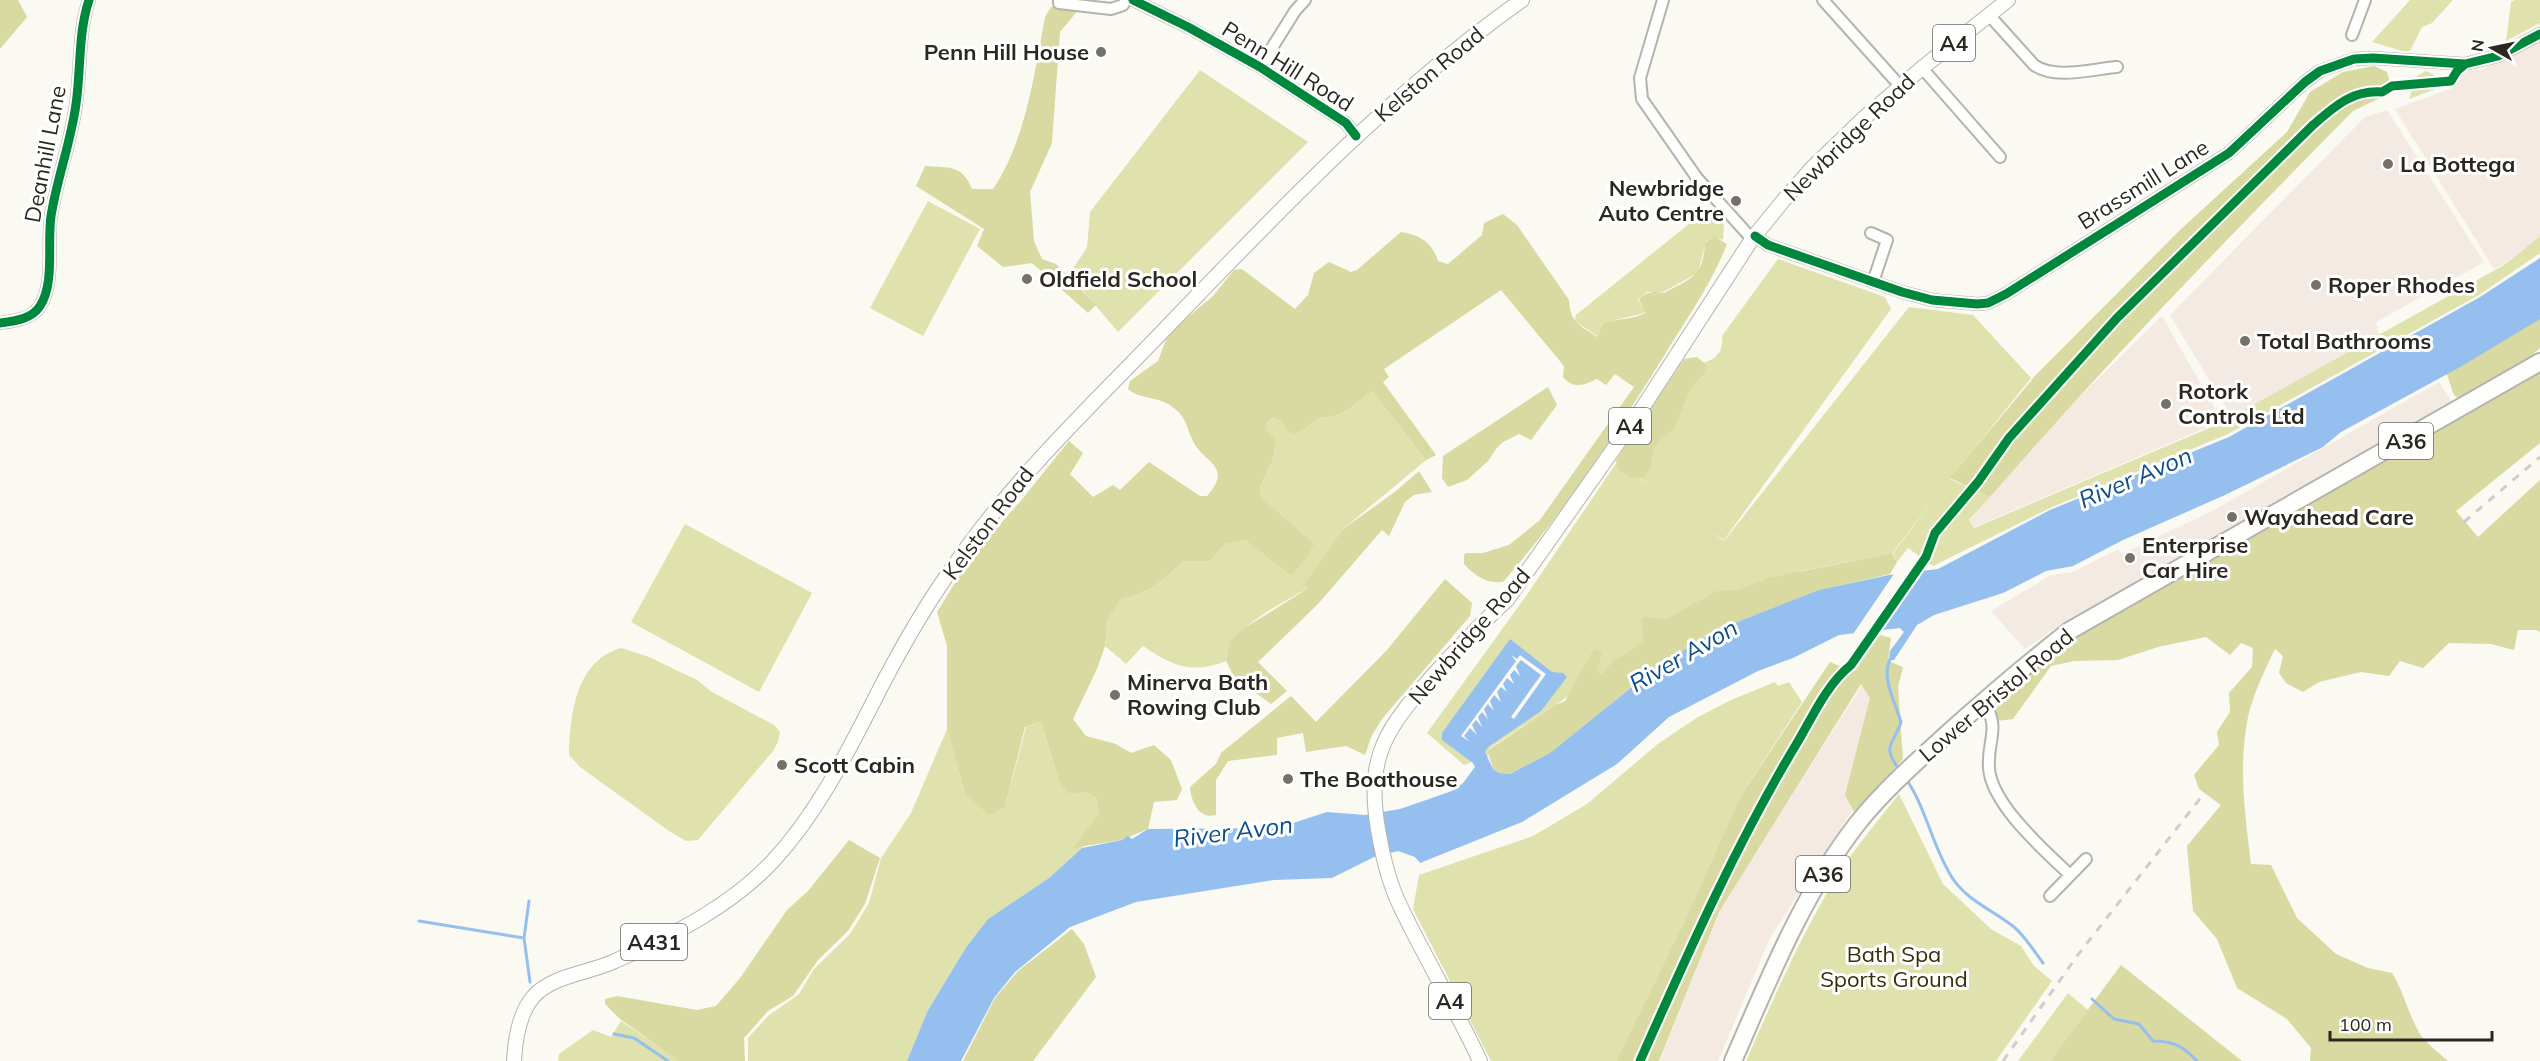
<svg xmlns="http://www.w3.org/2000/svg" width="2540" height="1061" viewBox="0 0 2540 1061" font-family="Mulish,sans-serif">
<style>
.commercial{fill:#f3eae4}
.industrial{fill:#f4eae1}
.green{fill:#e0e2ae}
.forest{fill:#d8daa1}
.water{fill:#95bfee}
.pier{fill:#faf9f2}
.lines{fill:none;stroke-linecap:round;stroke-linejoin:round}
.stream{stroke:#95bfee;stroke-width:3}
.minor-casing{stroke:#b5b3ad;stroke-width:14}
.major-casing{stroke:#b5b3ad;stroke-width:16}
.highway-casing{stroke:#b5b3ad;stroke-width:20}
.minor{stroke:#fefefd;stroke-width:10}
.major{stroke:#fefefd;stroke-width:14}
.highway{stroke:#fefefd;stroke-width:16}
.rail{stroke:#cecdcb;stroke-width:3;stroke-dasharray:8 8;stroke-linecap:butt}
.cycleway-casing{stroke:#fff;stroke-width:13}
.cycleway{stroke:#00873e;stroke-width:9}
.poi-dot{fill:#73716a;stroke:#fff;stroke-width:2}
.labels{text-anchor:middle;dominant-baseline:central;stroke-width:6;stroke-linejoin:round;paint-order:stroke}
.shield{fill:#fff;stroke:#6b6864;stroke-width:1.5}
.shield-label{font-size:21px;font-weight:bold;fill:#2b2821}
.poi-label{font-size:22px;font-weight:bold;fill:#2b2821;stroke:#fff;text-anchor:start}
.street-label{font-size:22px;fill:#2b2821;stroke:#fff}
.park-label{font-size:22px;fill:#313207;stroke:#fff}
.water-label{font-size:24px;font-style:italic;fill:#0d4e8d;stroke:#fff}
</style>
<rect width="100%" height="100%" fill="#faf9f2"/>
<path class="commercial" d="M2387 110 2484 262 2376 322 2379 335 2232 418 2170 315 2365 117Z
M2439 382 2454 405 2071 618 2025 649 1991 611 2051 575 2073 572 2118 549 2122 554 2214 510Z"/>
<path class="industrial" d="M2540 40V236L2504 264 2494 269 2395 109 2453 88 2455 75 2464 70H2481Z
M2162 316 2222 421 1974 527 1970 520 2059 417Z
M1867 677 1875 683 1862 795 1770 938 1718 1061H1660L1719 911Z"/>
<path class="green" d="M2410 0H2453L2432 23 2422 27 2410 51H2402L2372 42Z
M2515 0H2540V23L2506 41 2511 2Z
M1200 70 1308 142 1118 332 1069 274 1087 248 1090 212Z
M2426 71 2433 74 2435 89 2409 99 2417 76Z
M928 201 980 229 923 336 870 308Z
M1710 207 1724 225 1723 240 1715 237 1706 241 1698 273 1663 292H1647L1638 299 1645 312C1631 318 1616 318 1602 324L1597 336 1575 321 1576 315Z
M2540 236V253L2479 295 2228 434 2050 508 1933 566 1908 548 1897 562 1893 553 1941 490 1892 553 1801 571 1709 611 1645 645 1490 748 1488 756 1464 765 1427 733 1524 599 1617 462 1650 486 1618 461 1700 363C1716 361 1724 351 1722 336L1778 259 1885 297 1891 309 1724 540 1712 532 1724 541 1909 307 1973 315 2031 378 1950 479 1990 497 1969 520 1974 528 2221 423 2504 265Z
M1372 391 1426 460 1342 530 1304 586 1308 588C1280 605 1229 627 1226 661 1190 675 1171 665 1143 646L1126 664 1105 646 1108 619 1121 599C1149 593 1163 582 1183 561H1210L1225 544 1245 540 1291 576 1313 544 1262 498 1260 487 1273 460 1276 442 1267 430 1266 424 1272 418 1281 421 1286 430 1305 429 1318 418 1333 417 1349 409Z
M685 524 812 593 759 692 631 622Z
M621 648 649 657 697 680 712 692 774 725 780 732 778 742 773 751 698 840 686 841 669 831 580 767 569 755C570 716 575 661 621 648Z
M1775 682 1778 686 1789 682 1802 702 1740 797 1678 936 1616 1061H1491L1413 909 1419 875 1533 836 1587 804 1659 743 1698 717 1731 700Z
M1041 722 1060 784 1068 794 1086 792 1096 798 1099 812 1082 848 1049 878 988 919 967 946 928 1010 907 1061H748V1038L768 1016 799 994 814 969 850 934 869 903 881 858 911 813 947 729 965 794 1005 807 1026 727Z
M1899 794 1943 884 1991 929 2021 946 2034 966 2052 981 1996 1061H1746C1774 998 1801 934 1838 875 1855 847 1878 821 1899 794Z
M2068 993 2088 1010 2050 1061H2018Z
M621 1021 680 1061H558L559 1054 593 1030 611 1037Z"/>
<path class="forest" d="M0 0H18L27 17 0 49Z
M1059 3 1079 9 1060 32 1052 143 1030 192 1034 241 1042 259 1056 264 1096 305 1088 313 1032 263 1003 267 977 246 984 229 916 186 925 166C949 168 962 164 972 189H993C1025 143 1035 72 1045 17L1051 7Z
M2374 66 2387 72 2390 82 2378 86 2380 98 2353 111C2229 237 2106 363 1990 497L1950 478 2035 376 2180 230 2287 132 2310 92 2343 72Z
M1503 214 1517 225 1569 300C1570 322 1579 325 1597 337L1602 324C1619 317 1629 321 1645 313L1639 299C1646 292 1654 291 1664 293 1691 278 1703 278 1705 243L1714 236 1727 244C1711 285 1685 321 1662 359 1614 436 1563 513 1503 582 1487 584 1475 576 1464 564V555L1466 553H1483L1509 545 1540 520 1634 387 1615 374 1606 385 1597 379C1584 385 1574 390 1563 377L1564 366 1501 290 1384 369 1389 377 1383 382 1436 455 1426 460 1372 391 1349 409 1333 417 1318 418 1305 429 1293 434 1286 430 1281 421 1272 418 1266 424 1267 430 1276 441 1273 460 1260 487 1262 498 1314 544 1308 556 1291 576 1245 540 1225 544 1210 561H1183C1163 582 1149 593 1121 599L1108 619 1105 646 1097 669 1073 719 1086 736 1116 744 1131 753 1154 745 1171 760 1182 789 1177 800 1154 802 1148 829 1121 840 1073 848 1099 813 1096 798 1086 792 1068 794 1060 784 1041 722 1025 727 1005 807 989 815 965 794 947 729V646L937 612 972 555 1019 503 1069 441 1083 453 1070 474 1093 497 1113 485 1120 490 1149 462 1200 496H1207C1234 465 1203 463 1193 441 1185 425 1188 418 1171 406 1158 396 1141 400 1128 389L1130 381 1158 361 1166 340 1176 327 1213 296 1234 270 1242 269 1295 309 1308 295 1314 273 1329 262 1351 272 1357 270 1401 232C1420 235 1432 242 1438 261L1448 264 1482 235 1484 223Z
M2540 311V348L2510 375 2458 399 2453 393 2445 368Z
M1697 357 1706 365 1705 373 1691 388 1674 429 1659 440 1653 451 1650 469 1644 477C1631 480 1617 474 1616 460L1684 359Z
M2540 368V443L2456 511 2478 537 2540 480V632L2536 630H2518L2514 650 2491 644 2449 643 2423 668 2400 661 2389 676 2361 672 2319 682 2303 692 2286 683 2279 673 2283 656 2275 649C2265 670 2253 694 2248 717 2238 766 2245 815 2251 864L2271 865 2297 918 2336 954 2368 968 2392 973C2404 992 2408 1014 2420 1034 2427 1044 2439 1053 2448 1061H2310L2311 1048 2287 1019 2237 988 2217 939 2193 911 2187 846 2221 805 2199 789 2194 775 2219 745 2217 732 2230 712 2229 693 2252 667 2253 648 2241 643 2230 655 2206 637 2158 647 2118 660 2074 661 2051 666 2013 719 1997 721 1993 708 2016 684V679L2076 637Z
M1548 387 1557 405 1531 440 1519 434 1503 442 1496 449 1488 461 1467 480 1448 487 1442 478 1443 456Z
M1419 471 1432 492 1414 495 1405 502 1389 536 1382 530 1318 604 1258 662 1287 691 1271 704 1235 678 1226 661 1230 641 1243 629 1307 589 1304 585 1342 530 1396 491Z
M1892 553 1897 562 1890 574 1820 590 1717 630 1658 666 1550 753 1510 774 1499 773 1493 769 1488 753 1490 749 1555 705 1565 701 1591 654 1597 649 1602 654 1596 671 1602 674 1615 659 1628 653 1644 641 1641 621 1645 617 1667 619 1717 591 1738 590 1768 578Z
M1445 579 1472 603 1470 616 1382 719 1372 735 1365 755 1346 746 1306 752 1303 733 1277 738V755L1228 761 1216 780V815C1199 820 1191 801 1190 787L1216 764 1221 753 1291 696 1316 722 1387 650Z
M1876 634 1891 638 1888 661 1903 667 1898 687 1903 759 1854 812 1845 795 1870 698 1861 684 1719 912 1659 1061H1616L1681 929 1740 797 1830 662 1847 669C1859 659 1866 646 1876 634Z
M849 840 880 858 865 904 848 931 818 960 793 996 768 1011 744 1038 745 1061H679L620 1019 605 1004V999L617 996 697 1010 716 1006 740 978 787 910 808 891Z
M1072 929 1084 944 1096 977 1033 1061H963L995 998 1018 971Z
M2121 965 2242 1061H2050Z"/>
<path class="water" d="M2540 258V319L2462 366 2341 432 2323 447 2225 495 2123 540 2073 566 2046 571 2003 593 1934 615 1917 625 1894 660H1889L1890 651 1904 632 1900 628 1839 635 1793 658 1758 671 1669 717 1617 764 1522 822 1420 863 1415 857 1398 851 1374 857 1332 878 1274 880 1136 902 1070 927 1015 972 994 998 961 1061H907L928 1010 967 946 988 919 1049 878 1082 848 1122 840 1128 836 1132 839 1148 829 1278 828 1327 812 1365 815 1400 809 1452 791 1463 783 1475 767 1473 763 1442 740V733L1510 639 1552 672 1563 673 1567 677 1541 711 1488 747 1485 752 1493 769 1499 773 1510 774 1550 753 1658 666 1717 630 1819 590 1889 575 1938 569 2050 510 2229 437 2480 297Z"/>
<path class="pier" d="M1926 567 1881 633 1851 637 1896 571Z
M1511 655 1517 659 1520 655 1546 674 1514 719 1511 717 1541 675 1521 660 1516 666 1520 676 1514 670 1510 675 1514 684 1507 678 1503 684 1507 692 1501 687 1497 692 1501 702 1494 695 1490 701 1494 711 1488 704 1484 709 1488 719 1482 712 1478 717 1482 727 1476 720 1472 725 1477 735 1470 728 1464 736 1470 742 1461 736 1516 661Z"/>
<g class="lines">
<path class="stream" d="M1890 659C1881 678 1895 702 1901 722 1894 746 1880 743 1900 771
M1906 779C1927 809 1932 847 1953 879 1968 901 1994 911 2014 927 2025 936 2034 951 2043 963
M419 921 524 938 530 982
M524 938 529 901
M2092 999 2114 1019 2139 1024 2153 1041C2173 1041 2183 1046 2197 1061
M614 1034 634 1038 668 1061"/>
<defs>
<path id="minor" d="M1059 0V3L1111 9 1123 5 1126 0
M1133 0 1188 27 1260 67 1346 123 1356 136
M1663 0 1640 78 1642 99 1697 178 1752 239
M1823 0 1901 87
M1989 15 2034 65C2055 80 2092 69 2117 67
M2352 35 2365 0
M1260 67 1295 11 1305 0
M1922 68 2000 157
M1871 233 1887 240 1873 282
M1755 236 1768 245 1902 292 1932 300 1977 304 1988 303 2006 294 2229 153 2305 82 2320 71 2354 59 2373 58 2465 64 2498 56 2540 34
M0 323C15 321 32 319 40 306 55 284 47 242 51 216 57 178 71 142 76 104 81 70 78 33 89 0
M1984 701C2001 732 1987 738 1989 768 1991 804 2045 851 2070 875
M2050 896 2086 859"/>
<path id="major" d="M514 1061C515 1040 519 1014 533 997 552 975 590 973 615 961 671 936 730 907 773 861 821 809 851 745 883 683 904 643 927 603 953 567 1015 477 1088 409 1163 331 1276 214 1388 95 1522 0
M1480 1061C1455 1006 1422 954 1397 899 1387 876 1382 853 1378 829 1365 752 1389 726 1437 671 1460 646 1482 622 1507 600L1639 413 1752 239 1783 201 1812 168 1865 117 1922 68 2008 0"/>
<path id="highway" d="M1733 1061C1769 979 1802 895 1857 824 1883 791 1916 762 1947 734 1987 698 2027 664 2069 631L2540 362"/>
</defs>
<use href="#minor" class="minor-casing"/>
<use href="#major" class="major-casing"/>
<use href="#highway" class="highway-casing"/>
<use href="#minor" class="minor"/>
<use href="#major" class="major"/>
<use href="#highway" class="highway"/>
<path class="rail" d="M2464 522 2540 457
M2003 1061 2077 956 2206 791"/>
<defs>
<path id="cycleway" d="M1133 0 1188 27 1260 67 1346 123 1356 136
M1755 236 1768 245 1902 292 1932 300 1977 304 1988 303 2006 294 2229 153 2305 82 2320 71 2354 59 2373 58 2465 64 2498 56 2540 34
M0 323C15 321 32 319 40 306 55 284 47 242 51 216 57 178 71 142 76 104 81 70 78 33 89 0
M1640 1061C1688 953 1736 844 1797 743 1813 716 1827 684 1851 665L1926 557 1935 533 1978 482 2009 438 2117 318 2313 125C2335 106 2352 90 2382 92L2392 86 2451 81 2457 71 2465 64"/>
</defs>
<use href="#cycleway" class="cycleway-casing"/>
<use href="#cycleway" class="cycleway"/>
</g>
<g class="poi-dot">
<circle cx="1101" cy="52" r="6"/>
<circle cx="2388" cy="164" r="6"/>
<circle cx="1736" cy="201" r="6"/>
<circle cx="1027" cy="279" r="6"/>
<circle cx="2316" cy="285" r="6"/>
<circle cx="2245" cy="341" r="6"/>
<circle cx="2166" cy="404" r="6"/>
<circle cx="2232" cy="517" r="6"/>
<circle cx="2130" cy="558" r="6"/>
<circle cx="1115" cy="695" r="6"/>
<circle cx="782" cy="765" r="6"/>
<circle cx="1288" cy="779" r="6"/>
</g>
<g class="labels">
<g class="shield">
<rect x="1933" y="25" width="42" height="36" rx="4.5"/>
<rect x="1609" y="408" width="42" height="36" rx="4.5"/>
<rect x="2379" y="423" width="54" height="36" rx="4.5"/>
<rect x="1796" y="856" width="54" height="36" rx="4.5"/>
<rect x="621" y="924" width="66" height="36" rx="4.5"/>
<rect x="1429" y="983" width="42" height="36" rx="4.5"/>
</g>
<g class="shield-label">
<text x="1954" y="43">A4</text>
<text x="1630" y="426">A4</text>
<text x="2406" y="441">A36</text>
<text x="1823" y="874">A36</text>
<text x="654" y="942">A431</text>
<text x="1450" y="1001">A4</text>
</g>
<g class="poi-label">
<text x="1089" y="52" text-anchor="end">Penn Hill House</text>
<text x="2400" y="164">La Bottega</text>
<text x="1724" y="188" text-anchor="end">Newbridge<tspan x="1724" dy="25">Auto Centre</tspan></text>
<text x="1039" y="279">Oldfield School</text>
<text x="2328" y="285">Roper Rhodes</text>
<text x="2257" y="341">Total Bathrooms</text>
<text x="2178" y="391">Rotork<tspan x="2178" dy="25">Controls Ltd</tspan></text>
<text x="2244" y="517">Wayahead Care</text>
<text x="2142" y="545">Enterprise<tspan x="2142" dy="25">Car Hire</tspan></text>
<text x="1127" y="682">Minerva Bath<tspan x="1127" dy="25">Rowing Club</tspan></text>
<text x="794" y="765">Scott Cabin</text>
<text x="1300" y="779">The Boathouse</text>
</g>
<g class="street-label">
<text transform="translate(1288 66) rotate(32)">Penn Hill Road</text>
<text transform="translate(1429 74) rotate(-40)">Kelston Road</text>
<text transform="translate(1849 137) rotate(-44)">Newbridge Road</text>
<text transform="translate(45 154) rotate(-79)">Deanhill Lane</text>
<text transform="translate(2143 184) rotate(-32)">Brassmill Lane</text>
<text transform="translate(988 523) rotate(-53)">Kelston Road</text>
<text transform="translate(1469 636) rotate(-49)">Newbridge Road</text>
<text transform="translate(1996 695) rotate(-40)">Lower Bristol Road</text>
</g>
<g class="park-label">
<text x="1894" y="954">Bath Spa<tspan x="1894" dy="25">Sports Ground</tspan></text>
</g>
<g class="water-label">
<text transform="translate(2135 477) rotate(-23)">River Avon</text>
<text transform="translate(1683 655) rotate(-30)">River Avon</text>
<text transform="translate(1233 831) rotate(-7)">River Avon</text>
</g>
</g>
<g transform="translate(2492 48) rotate(279)" stroke="#ffffff" stroke-width="4.5" paint-order="stroke">
<path d="M0-4.5L10 22L0 15L-10 22Z" fill="#2b2821"/>
<text y="-9" font-size="16" font-weight="bold" text-anchor="middle" fill="#2b2821">N</text>
</g>
<path d="M2330 1031v9h162v-9" fill="none" stroke="#2b2821" stroke-width="3"/>
<text x="2339" y="1031" font-size="18" fill="#2b2821" stroke="#ffffff" stroke-width="4.5" paint-order="stroke">100 m</text>
</svg>
